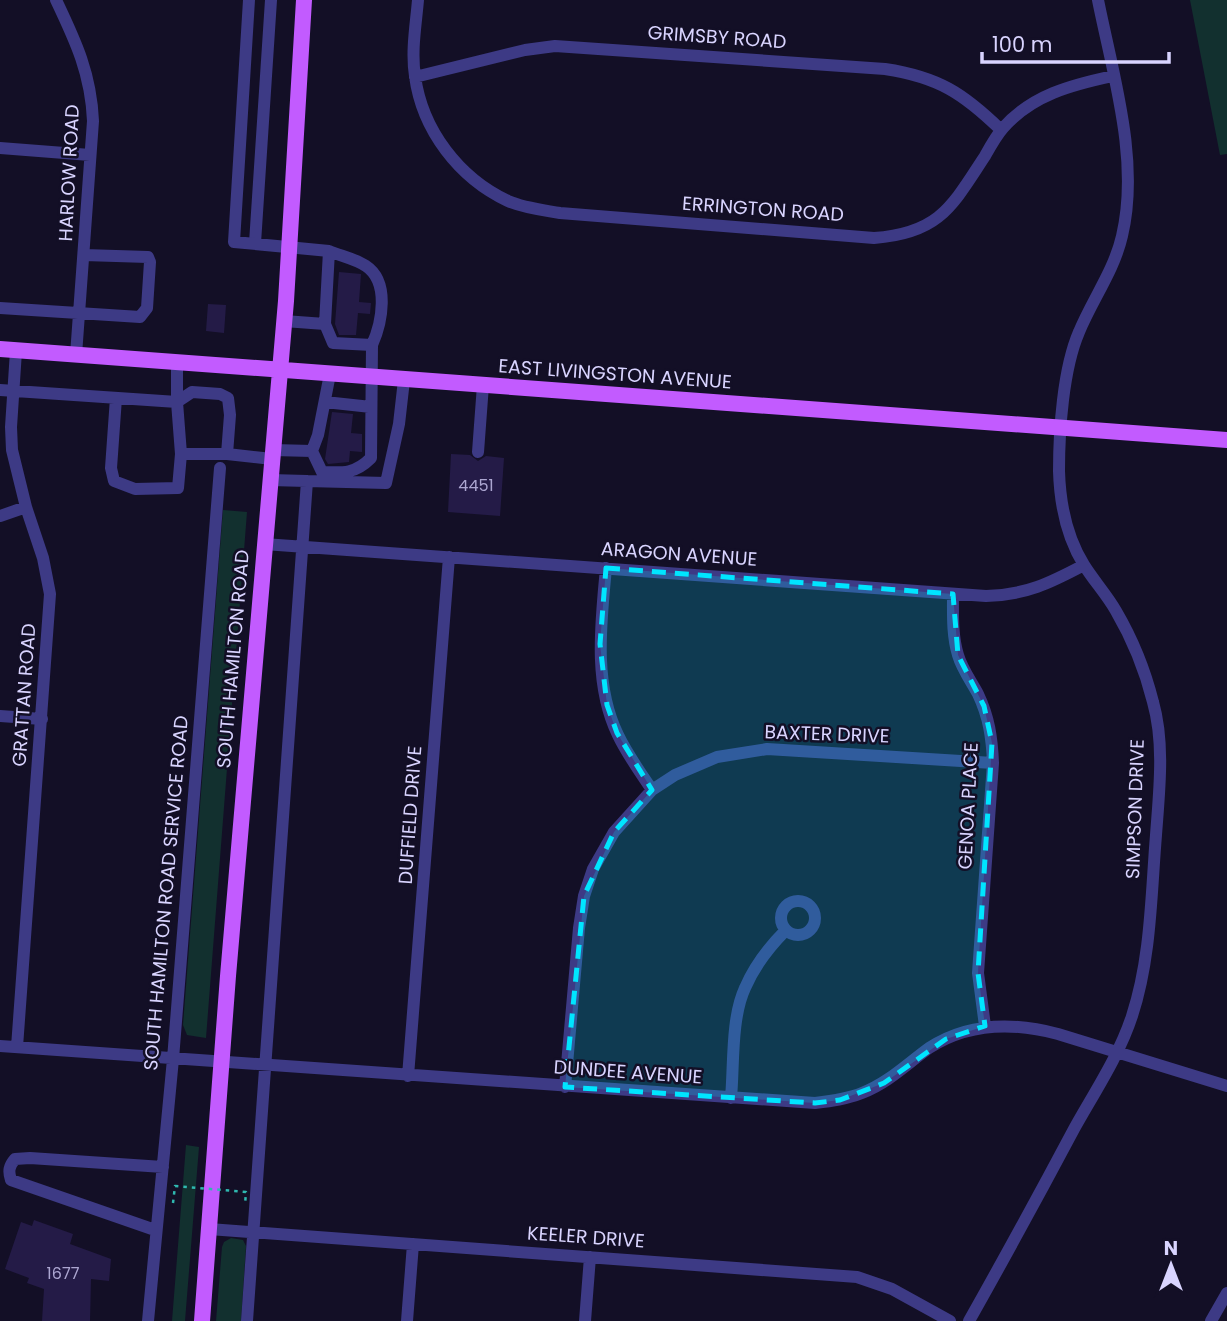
<svg xmlns="http://www.w3.org/2000/svg" width="1227" height="1321" viewBox="0 0 1227 1321" font-family="Poppins,sans-serif">
<style>
.green{fill:#12302f}
.building{fill:#241b47}
.lines{fill:none;stroke-linecap:round;stroke-linejoin:round}
.minor{stroke:#3d3a85;stroke-width:12}
.major{stroke:#c25bff;stroke-width:16}
.path-bridge{stroke:#2fb8b0;stroke-width:2.5;stroke-dasharray:3.5 5;stroke-linecap:butt}
.marked{fill:#00e5ff;fill-opacity:0.2;stroke:#00e5ff;stroke-width:5;stroke-dasharray:14 9;stroke-linejoin:round}
.labels{text-anchor:middle;dominant-baseline:central;stroke-width:5;stroke-linejoin:round;paint-order:stroke}
.number-label{font-size:16px;fill:#aca6d1}
.street-label{font-size:19px;fill:#d9d4ff;stroke:#130f26}
</style>
<rect width="100%" height="100%" fill="#130f26"/>
<path class="green" d="M1190 0H1227V154L1220 155Z
M223 510 247 512 206 1038 187 1035 183 1025Z
M186 1145 199 1147 185 1321H172Z
M231 1238 243 1240 246 1246 241 1321H216L222 1247 224 1242Z"/>
<path class="building" d="M339 272 361 274 359 302 371 303 370 314 358 313 356 335H339L335 324Z
M208 304 226 305 224 333 206 331Z
M332 412 353 414 351 433 362 434V452L350 451 349 462 328 464 325 459Z
M451 454 470 455 478 461 486 456 504 458 500 516 448 512Z
M34 1220 73 1234 70 1244 111 1259 109 1281 91 1279 90 1321H42L44 1289 27 1283 29 1278 5 1269 21 1222 32 1226Z"/>
<g class="lines">
<path class="minor" d="M56 0C76 42 91 74 93 121L76 355
M249 0 234 242 329 251 325 324 284 321
M418 0C416 24 411 51 415 76 422 130 459 178 508 201 524 208 543 210 560 213L874 238C940 233 952 206 985 156 990 147 996 136 1003 128 1032 95 1071 85 1113 76
M415 77 525 50 555 46 885 69C938 77 963 93 1001 130
M0 148 90 155
M255 243 271 0
M329 251C341 256 356 259 366 266 390 282 382 323 372 345
M0 308 140 317 147 308 150 262 148 257 84 255
M16 351 11 427 12 450 26 507 43 558 50 594 17 1047
M177 363V402L181 454H227L272 459
M0 390 177 402
M116 398 111 468 114 481 135 489 178 488 181 454
M177 402 192 392 220 394 228 398 230 415 227 454
M325 402 371 407
M273 450 312 451 318 435 330 374
M312 451 322 472C343 473 355 474 371 458L372 345 333 343 325 324
M478 452 483 385
M307 481 386 483 399 424 404 380
M0 516 26 507
M264 544 986 596C1026 595 1050 583 1084 565
M606 568C601 622 593 684 618 735 627 754 640 772 652 790
M953 594C953 614 952 635 958 655 962 669 971 681 978 694 989 717 992 738 993 763L978 973 985 1026
M0 716 42 719
M781 918a17 17 0 1 1 34 0a17 17 0 1 1-34 0Z
M0 1046 815 1103C831 1101 847 1099 862 1093 888 1083 907 1064 929 1048 969 1022 1013 1022 1058 1034L1227 1086
M408 1076 449 557
M565 1087 579 928 584 896 593 869 614 832 652 790 675 775 717 757 767 749 993 763
M731 1098C734 1065 731 1018 745 988 754 967 770 946 786 930
M209 1229 857 1277 892 1289 950 1321
M155 1230 11 1180C8 1171 9 1166 15 1159L30 1158 163 1167
M148 1321 173 1059 220 468
M247 1321 307 481 270 480
M407 1321 413 1244
M585 1321 590 1257
M969 1321C1005 1257 1040 1193 1074 1129 1094 1093 1119 1056 1132 1016 1151 958 1151 896 1156 835 1159 793 1165 744 1153 702 1145 670 1133 640 1116 611 1107 595 1094 581 1084 565 1066 536 1060 505 1059 471 1059 430 1063 369 1079 332 1092 300 1114 271 1122 236 1140 161 1113 75 1098 0
M1211 1321 1227 1293"/>
<path class="major" d="M0 349 1227 440
M202 1321 228 976 286 301 304 0"/>
<path class="path-bridge" d="M173 1203 175 1186 246 1192 245 1205"/>
</g>
<path class="marked" d="M606 568 953 594 958 655 984 706 992 743 978 973 985 1026 946 1039 884 1083 840 1100 815 1103 565 1087 584 896 614 832 652 790 617 733 607 705 600 644Z"/>
<g class="labels">
<g class="number-label">
<text x="476" y="485">4451</text>
<text x="63" y="1273">1677</text>
</g>
<g class="street-label">
<text transform="translate(717 37) rotate(4)">GRIMSBY ROAD</text>
<text transform="translate(69 173) rotate(-87)">HARLOW ROAD</text>
<text transform="translate(763 209) rotate(4)">ERRINGTON ROAD</text>
<text transform="translate(615 374) rotate(4)">EAST LIVINGSTON AVENUE</text>
<text transform="translate(679 554) rotate(4)">ARAGON AVENUE</text>
<text transform="translate(233 659) rotate(-85)">SOUTH HAMILTON ROAD</text>
<text transform="translate(24 695) rotate(-86)">GRATTAN ROAD</text>
<text transform="translate(827 734) rotate(2)">BAXTER DRIVE</text>
<text transform="translate(968 806) rotate(-87)">GENOA PLACE</text>
<text transform="translate(1135 809) rotate(-88)">SIMPSON DRIVE</text>
<text transform="translate(410 815) rotate(-86)">DUFFIELD DRIVE</text>
<text transform="translate(166 893) rotate(-85)">SOUTH HAMILTON ROAD SERVICE ROAD</text>
<text transform="translate(628 1072) rotate(4)">DUNDEE AVENUE</text>
<text transform="translate(586 1237) rotate(4)">KEELER DRIVE</text>
</g>
</g>
<g transform="translate(1171 1265)" stroke="#130f26" stroke-width="5" paint-order="stroke">
<path d="M0-5L12 26L0 18L-12 26Z" fill="#d9d4ff"/>
<text y="-10" font-size="19" font-weight="bold" text-anchor="middle" fill="#d9d4ff">N</text>
</g>
<path d="M982 52v10h187v-10" fill="none" stroke="#d9d4ff" stroke-width="3.5"/>
<text x="992" y="52" font-size="21" fill="#d9d4ff" stroke="#130f26" stroke-width="5" paint-order="stroke">100 m</text>
</svg>
